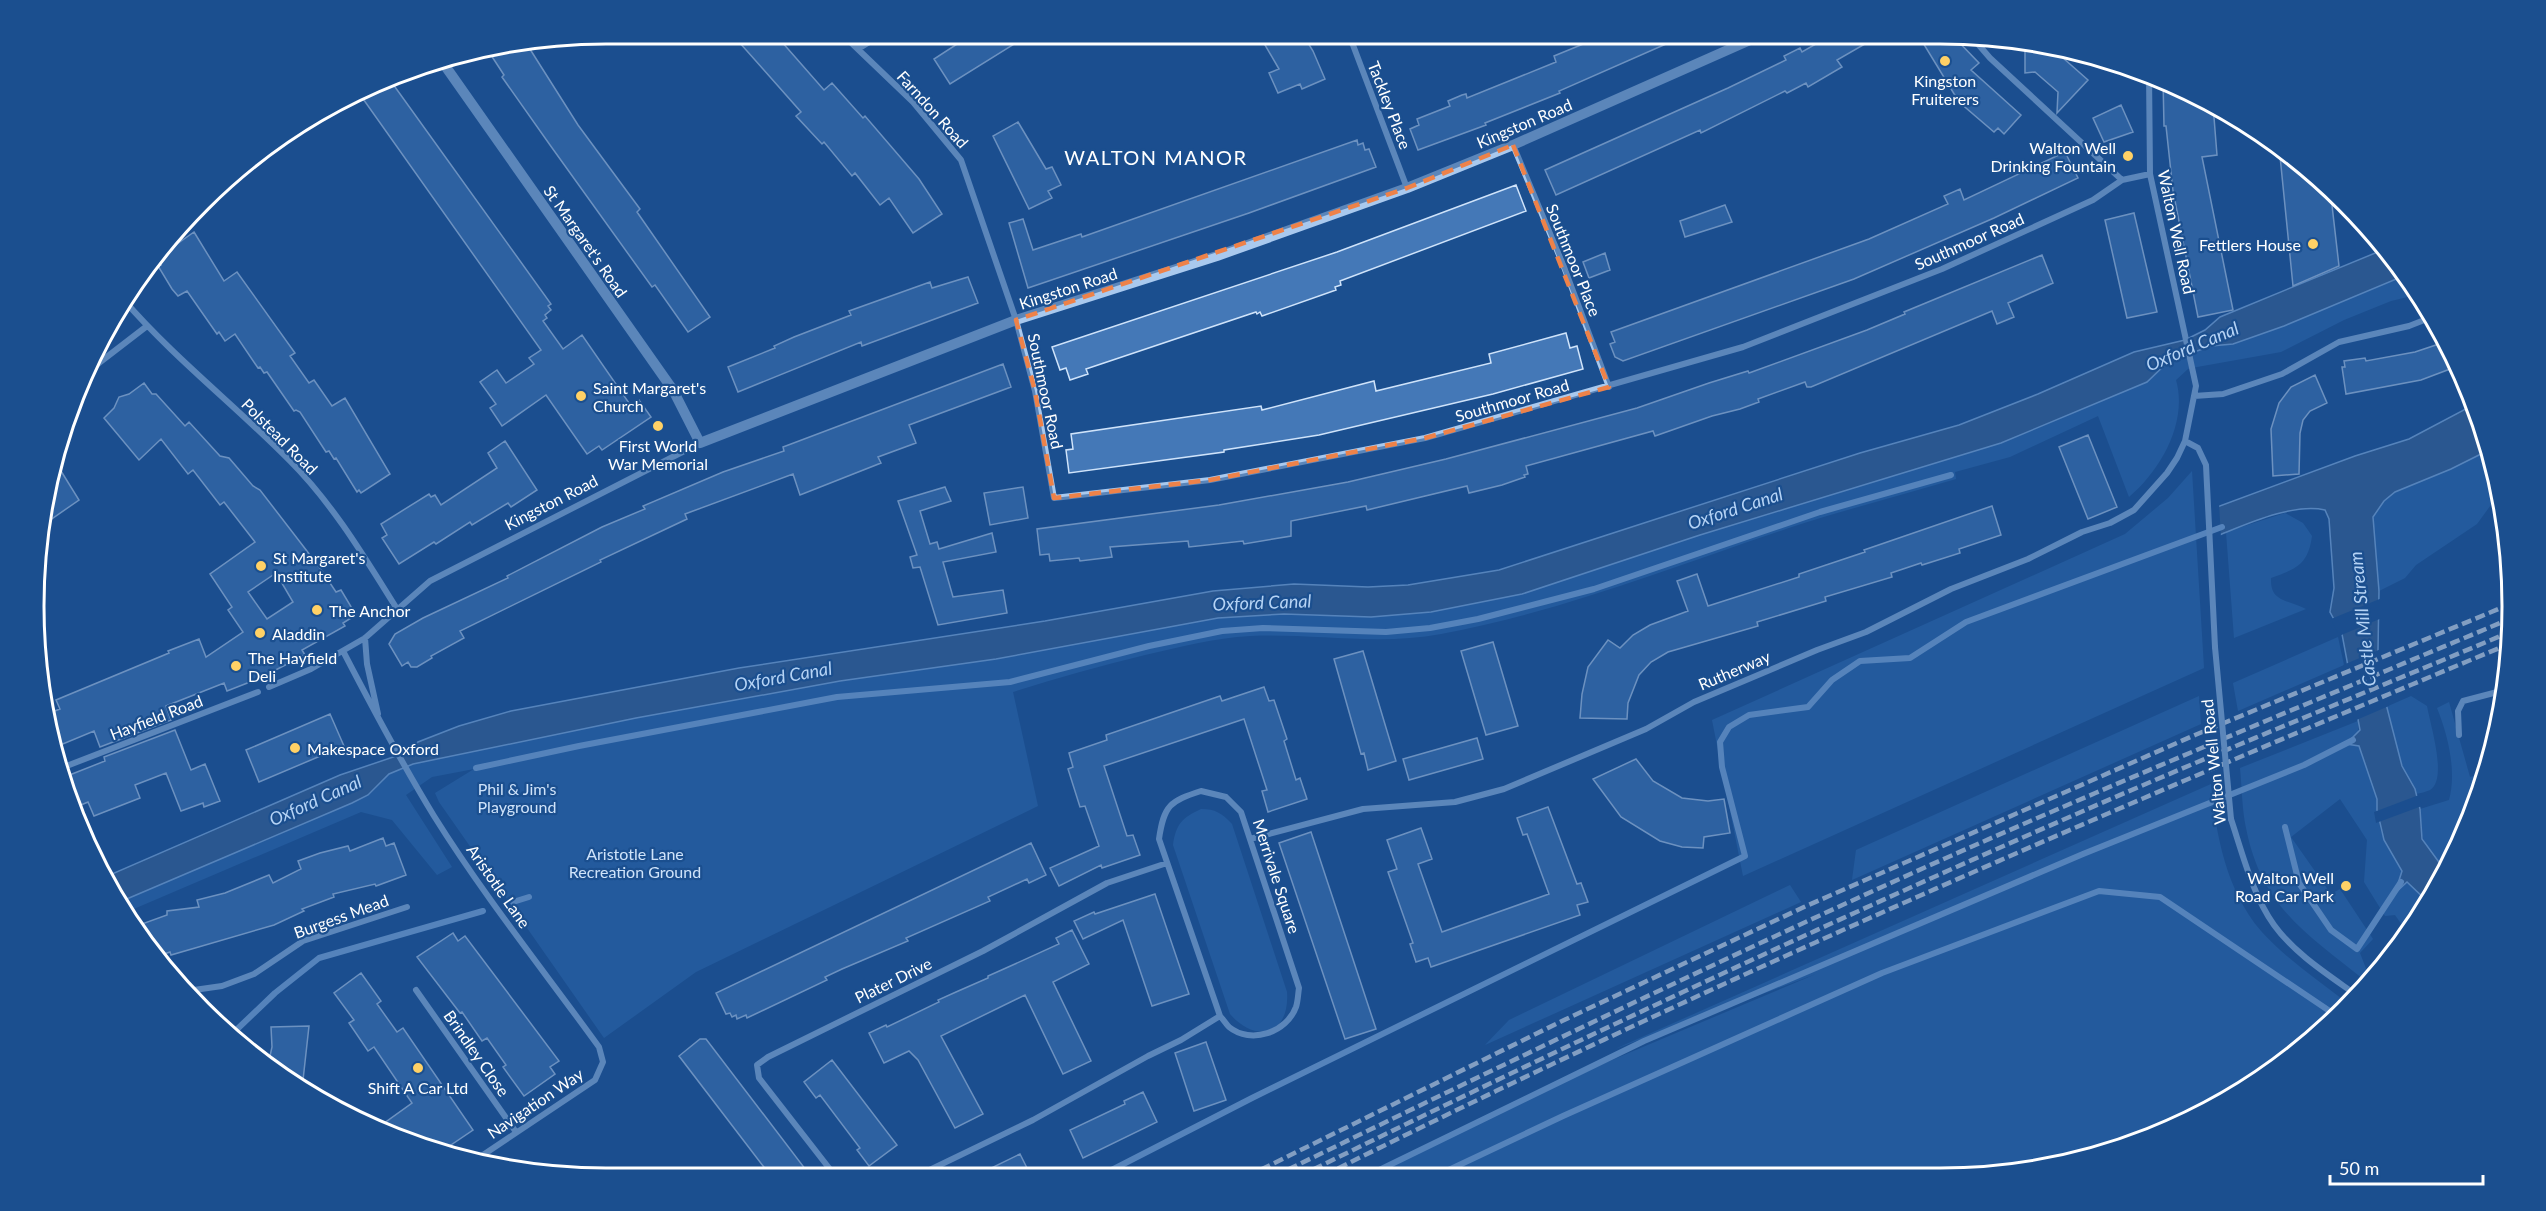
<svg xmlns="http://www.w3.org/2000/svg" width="2546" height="1211" viewBox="0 0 2546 1211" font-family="Lato,sans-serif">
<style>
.green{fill:#2e69ad}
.water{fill:#3c6290;stroke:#9cc4f0;stroke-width:1.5}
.pier{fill:#1b4f8f}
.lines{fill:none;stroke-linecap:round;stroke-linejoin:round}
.stream{stroke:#9cc4f0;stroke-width:6}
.building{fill:#4478b7;stroke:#cfe3fa;stroke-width:1.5;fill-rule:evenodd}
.minor{stroke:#a9c9ee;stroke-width:6}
.tertiary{stroke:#a9c9ee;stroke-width:10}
.rail{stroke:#fff;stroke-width:4.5;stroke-dasharray:10 4.5;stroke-linecap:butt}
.minor-bridge{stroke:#a9c9ee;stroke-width:6}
.marked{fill:none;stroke:#ee8249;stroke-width:4.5;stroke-dasharray:12 8;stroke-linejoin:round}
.poi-dot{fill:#ffd166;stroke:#1b4f8f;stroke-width:2}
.labels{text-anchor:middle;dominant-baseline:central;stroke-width:4.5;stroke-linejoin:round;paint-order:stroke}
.poi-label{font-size:16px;fill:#fff;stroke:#1b4f8f;text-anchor:start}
.street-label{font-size:16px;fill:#fff;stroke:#1b4f8f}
.park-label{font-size:16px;fill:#cfe3fa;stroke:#1b4f8f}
.water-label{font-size:18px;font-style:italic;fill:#b5d3f5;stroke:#1b4f8f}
.quarter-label{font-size:20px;letter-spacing:1.5px;fill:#fff;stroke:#1b4f8f}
.rim{fill:none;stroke:#fff;stroke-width:3}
</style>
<rect width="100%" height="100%" fill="#1b4f8f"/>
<path class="green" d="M2406 275 2420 294 2391 301 2344 320 2281 352 2197 367 2188 369 2176 380C2188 422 2161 470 2129 497L2098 416 2010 457 1955 472 1956 479C1905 494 1852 508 1801 524 1682 563 1565 611 1441 634 1377 646 1314 633 1250 636 1214 638 1180 647 1145 655 1100 666 1056 678 1013 692L1038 806 696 972 604 1038 439 802 435 793 474 769 432 777 406 795 452 867 437 875 392 820 361 812 129 911 122 901 352 803 368 795 389 774 413 764 435 759 636 718 840 681 996 659 1218 618 1284 614 1371 617 1431 612 1522 594 1700 535 2001 443 2147 382 2169 361 2211 346 2233 344 2284 326Z
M2489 450 2501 491 2477 524 2416 565 2405 578 2379 591 2373 517 2384 501 2395 492 2451 469Z
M2192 471 2204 668 1743 876 1712 720 2125 534 2168 498Z
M2285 513 2303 523 2312 536C2308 565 2296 569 2271 578 2270 602 2286 599 2306 609L2234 638 2226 532Z
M2338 637 2344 665 2238 711 2233 683Z
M2199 696 2201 724 1852 880 1856 850Z
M2411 696 2427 706C2430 724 2448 779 2430 790 2426 792 2420 793 2416 794L2402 766 2386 707Z
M2449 702 2470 777 2485 773 2469 825 2444 869C2427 850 2417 835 2420 809L2449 800C2457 772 2448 735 2437 708Z
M2358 721 2359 745 2377 799 2380 828 2384 840 2402 871 2395 892 2407 881 2426 900 2407 932 2395 915 2385 916 2364 882 2367 840 2340 799 2291 837 2331 894 2340 889 2373 939 2360 953 2370 979 2367 982C2307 934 2262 908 2246 828 2242 809 2242 788 2240 768Z
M2211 784C2216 835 2226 890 2261 931 2285 958 2318 980 2346 1002L2289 1059 2160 1134 2016 1173 1369 1175 1605 1063 1816 974 1615 1049Z
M1201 809C1215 809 1222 813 1232 824L1287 992C1290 1035 1256 1044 1230 1014L1173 845C1176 824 1182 818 1201 809Z
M1790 885 1801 902 1485 1045 1509 1020Z"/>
<path class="water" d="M2385 249 2406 275 2284 326 2233 344 2211 346 2169 361 2147 382 2001 443 1700 535 1522 594 1431 612 1371 617 1284 614 1218 618 996 659 840 681 636 718 413 764 389 774 368 795 352 803 122 901 105 877 340 775 408 752 418 742 459 726 511 711 739 668 1045 621 1213 591 1294 584 1368 587 1408 585 1499 570 1860 453 1959 425 2038 394 2134 352 2185 340 2205 330 2220 317Z
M2475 404 2489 450 2451 469 2395 492 2384 501 2373 517 2379 591 2378 650 2385 700 2402 766 2415 789 2420 809 2422 839 2444 869 2426 900 2407 882 2395 893 2402 871 2384 840 2377 810V799L2359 746 2346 744 2360 730 2342 634 2330 612 2334 588 2329 519 2325 510C2292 503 2247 524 2217 536V507L2355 456 2409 439Z"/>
<path class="pier" d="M2219 503 2221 538 2216 539 2214 536V506Z
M2382 598V618L2339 636 2331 619Z
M2381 649 2389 706 2354 721 2343 665Z
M2419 795 2422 806 2376 823 2374 812Z"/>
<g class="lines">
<path class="stream" d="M476 768 579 746 837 697 1010 682 1149 646 1222 631 1263 628 1386 632 1430 628 1478 619 1594 589 1820 512 1951 475
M2285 827 2299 883 2331 930 2357 949 2401 882
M513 902 529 897
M231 1035 275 993 319 958 483 911
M1369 1175 1644 1041 2083 854 2304 765 2353 740
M1438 1175 1563 1116 1882 973 2099 891 2160 897 2334 1014
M1100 1176 1252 1098 1745 856 1722 767 1720 742 1729 727 1749 715 1808 707 1832 680 1860 661 1910 658 1966 622 2222 527"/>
</g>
<path class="building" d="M731 33H774L824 90 832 83 863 118 865 116 919 179 942 214 913 233 889 198 880 205 855 173 852 176 824 142 822 144 796 116 801 112Z
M974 33H1032L950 84 934 59Z
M1258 33H1302L1313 51 1325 79 1302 89 1300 84 1278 93 1269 73 1279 69Z
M1610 33H1691L1559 91 1560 93 1485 123 1486 125 1418 150 1410 129 1419 125 1417 119 1450 106 1448 101 1462 95 1466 94 1467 98 1556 62 1554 56Z
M1835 33H1884L1837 60 1842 67 1808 87 1806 83 1787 93 1785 91 1701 133 1700 130 1556 195 1545 170 1728 88 1786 60 1784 56 1800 48 1802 52Z
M1917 33 1951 34 1979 63 1971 70 2021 115 2004 134 1998 128 1994 132 1959 102Z
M2025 41 2046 43 2088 80 2057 113 2058 92 2035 72 2025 73Z
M528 46 578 125 640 209 637 212 710 317 688 332 655 285 652 287 550 145 502 77 504 75 489 52Z
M2163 79 2213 105 2217 155 2202 157 2233 310 2198 317 2173 191 2166 126H2164Z
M390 80 551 304 548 306 551 310 545 315 547 318 543 321 563 349 582 335 631 406 639 400 651 417 602 450 599 446 587 454 546 395 502 426 490 408 496 404 480 382 497 370 506 383 534 364 529 358 541 350 361 96Z
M2121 105 2133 132 2104 142 2093 118Z
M1018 122 1046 169 1052 167 1061 185 1048 191 1052 198 1029 209 993 136Z
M1357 140 1358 145 1363 143 1365 150 1369 149 1376 167 1249 213 1028 288 1009 223 1023 219 1033 250 1081 234 1082 237Z
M2279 146 2330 188 2339 266 2293 286Z
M2065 152 2078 178 1994 218 1854 279 1623 361 1615 357 1610 344 1615 342 1611 332 1869 239 1948 204 1944 196 1960 189 1964 200Z
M1516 185 1526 211 1340 281 1341 285 1335 287 1336 290 1262 316 1260 312 1257 314 1256 312 1086 369 1088 374 1070 380 1066 368 1060 370 1052 347 1337 252Z
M1725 205 1732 222 1685 237 1680 221Z
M2134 213 2157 312 2127 318 2105 220Z
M194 232 224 281 237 272 295 353 290 356 309 383 314 380 332 406 345 398 390 474 361 493 359 490 357 492 336 458 334 459 329 451 326 452 300 412 296 410 294 411 267 372 264 373 260 367 258 368 235 334 225 341 219 332 217 334 187 291 178 296 172 289 158 266 161 265 157 258Z
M1605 253 1610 270 1589 278 1583 262Z
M2042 255 2053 283 2008 303 2014 317 1997 324 1992 311 1811 387H1807L1805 382 1758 399 1759 402 1740 409 1712 416 1655 436 1653 431 1526 466 1528 474 1524 475 1525 477 1502 485 1469 493 1467 486 1367 510 1366 506 1291 521V536L1244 544 1243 541 1189 547 1188 541 1110 547 1112 557 1080 561 1079 558 1050 561 1049 554 1040 555 1037 529 1219 505 1348 482 1446 459 1637 408 1709 383 1748 371 1749 373 1867 330 1905 314 1904 312Z
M968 277 978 303 862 346 861 342 738 392 728 367 775 348 774 346 794 337 851 315 849 311 930 282 932 288Z
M1566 333 1570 348 1577 346 1583 369 1493 394 1319 435 1224 450V452L1069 473 1066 450 1073 449 1071 434 1261 406 1262 410 1374 381 1376 391 1491 363 1489 354Z
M2445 342 2458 366 2421 380 2346 394 2342 367H2345L2344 361 2365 358 2366 361 2415 352Z
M1003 364 1011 387 909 425 916 443 878 457 881 463 800 495 793 474 685 514 687 519 600 560 601 562 460 631 464 638 431 656 432 658 417 667H411L408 662 402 666 389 644 395 634 423 618 508 578 507 576 602 527 645 509 643 506 723 472 784 451 783 447Z
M2315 375 2327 403 2310 411 2303 420 2300 433 2299 474 2273 476 2271 429 2279 403 2291 387Z
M144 383 152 394H156L185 426 189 422 220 456 229 458 253 486 260 490 320 568 336 592 341 590 356 615 343 623 345 626 302 650 305 655 260 678 227 691 224 683 166 706 171 720 100 747 94 731 58 746 51 722 56 721 52 712 60 709 56 700 169 653 168 651 199 639 206 657 243 632 228 610 232 607 210 574 255 542 224 502 220 505 193 470 188 474 161 439 139 460 104 418 114 408 119 397 129 394ZM276 573 293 602 267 619 248 592Z
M2088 435 2117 507 2088 519 2059 447Z
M505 441 537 490 511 507 508 503 472 525 470 522 436 544 434 542 399 564 382 538 387 535 381 524 429 494 431 497 435 495 441 505 497 468 488 453Z
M61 471 79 500 43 525 44 493 49 479Z
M945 487 951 501 920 511 930 544 937 542 939 549 992 533 996 552 943 562 953 597 1003 590 1007 613 938 625 920 567 913 568 910 557 917 555 898 501Z
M1023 487 1028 518 990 525 984 493Z
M1992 506 2001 535 1959 549 1960 553 1922 565 1921 563 1891 573 1892 577 1825 597 1826 601 1757 622 1758 626 1668 652 1651 662 1639 675 1628 703 1627 719 1580 718 1582 694 1588 667 1608 640 1620 648 1633 635 1650 625 1688 611 1677 581 1697 574 1708 606 1799 577V574L1865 552 1864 550Z
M1493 642 1518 726 1486 735 1461 651Z
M1363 651 1396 761 1368 770 1364 753 1361 754 1334 659Z
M1264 687 1269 701 1274 700 1287 739 1284 741 1296 780 1300 778 1307 799 1268 812 1262 791 1267 790 1244 719 1104 766 1127 836 1133 835 1140 855 1102 868 1101 865 1059 886 1050 868 1099 846 1085 806 1080 807 1068 769 1073 767 1069 753 1107 740 1106 735 1220 696 1222 701Z
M330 714 344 746 259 782 246 750Z
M175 730 191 770 205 764 220 801 204 807 203 803 181 811 166 773 135 785 140 798 94 816 88 802 81 805 77 796 74 798 67 776 105 761 104 757Z
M1477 738 1483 759 1409 780 1403 759Z
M1636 759 1653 781 1682 798 1708 801 1724 799 1730 833 1704 837 1703 848 1682 847 1660 841 1621 817 1593 779Z
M1548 807 1577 884 1581 883 1588 902 1577 905 1580 915 1431 967 1428 958 1416 962 1410 944 1413 943 1388 872 1397 869 1387 840 1421 828 1432 859 1418 864 1442 932 1549 894 1527 834 1523 835 1517 818Z
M1311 832 1376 1029 1345 1039 1279 843Z
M383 838 386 846 394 843 406 875 376 886 375 884 333 894 334 897 302 909 304 911 274 925 171 955 170 952 161 955 139 925 167 915V911L199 907 197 900 225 893 269 875 273 883 301 869 298 861 320 853 348 846 350 851Z
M1031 843 1046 875 1029 883 1027 879 988 897 990 901 906 938 908 941 842 969 825 977 827 980 747 1018 746 1015 737 1019 736 1015 732 1017 730 1013 726 1014 716 993Z
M1155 894 1189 994 1152 1006 1123 920 1083 939 1074 921 1094 912 1095 914Z
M1072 930 1089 964 1053 982 1091 1061 1063 1074 1025 995 941 1036 983 1114 955 1128 918 1060 909 1051 884 1063 869 1033 886 1025 887 1027 939 1002 938 1000 956 992 988 978V976L1006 968 1059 944 1056 938Z
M453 933 458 941 465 936 559 1061 550 1067 555 1074 524 1096 503 1067 506 1065 487 1038 482 1041 462 1012 460 1013 417 957Z
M361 973 381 1001 377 1004 397 1032 403 1028 473 1130 442 1151 386 1134 376 1129 412 1103 374 1047 368 1051 349 1023 354 1020 334 993Z
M309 1026 302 1089 287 1081 268 1065 272 1047 271 1027Z
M700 1039H706L806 1170 797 1177H772L770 1175 679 1056Z
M1206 1042 1226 1100 1194 1111 1175 1053Z
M832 1060 897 1145 869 1166 857 1150 860 1148 820 1095 816 1098 804 1082Z
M1143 1092 1157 1122 1083 1158 1070 1130 1125 1104 1124 1101Z
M1020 1154 1031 1176 973 1177Z"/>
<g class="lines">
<path class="minor" d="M841 33 913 102 961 160 1016 320 1035 391 1054 498 1210 480 1425 438 1743 347 1942 269 2093 200 2122 180 2150 174
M1346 33 1353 45 1407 188
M1971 36 1990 58 2122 180
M858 49 884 33
M2149 73 2150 174 2196 386 2185 441 2198 448 2206 465 2215 647
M1513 145 1564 267 1609 387
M123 299C174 358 236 406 290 461 333 504 365 558 397 609
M82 376 147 326
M2194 396 2223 394 2282 374 2339 342 2409 326 2432 317
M365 638 367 664 378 714
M343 651C372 707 401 762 434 816 484 896 544 971 599 1047L603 1062 595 1080 474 1161
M269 687 311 669 365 638 430 581 700 443
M2459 735 2458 711 2463 701 2505 690
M64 767 258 692
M1201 791 1226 797 1241 812 1299 988C1298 994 1298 1001 1296 1007 1287 1032 1251 1045 1229 1027 1226 1024 1223 1019 1220 1016L1159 839C1164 805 1170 801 1201 791Z
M2231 819C2242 852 2253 896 2274 925 2294 953 2327 974 2355 994
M1250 839 1363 809 1455 802 1504 789 1646 729 1694 702 1817 650 1866 632 1951 589 2028 559 2082 532 2110 523 2134 510 2167 473 2177 458 2185 441
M416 990 516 1132
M187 991 222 986 254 974 303 941 407 907
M836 1177 759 1078 757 1065 768 1057 983 951 1107 883 1167 863
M915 1177 1033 1120 1148 1056 1181 1040 1220 1016"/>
<path class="tertiary" d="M441 60 673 390 700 443 1016 320 1217 256 1407 188 1513 145 1766 33"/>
<path class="rail" d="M1325 1175C1712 981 2110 810 2509 644
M1248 1176 1562 1021 1804 907 2195 735 2513 603
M1275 1176C1492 1070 1709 965 1928 866 2121 780 2317 700 2512 618
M1300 1176C1556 1050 1813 929 2074 815 2218 752 2365 693 2510 632"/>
<path class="minor-bridge" d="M2215 647 2231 819"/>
</g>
<path d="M0 0H2546V1211H0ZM1513 145 1609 387 1425 438 1210 480 1054 498 1035 391 1016 320 1407 188Z" fill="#1b4f8f" fill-opacity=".55" fill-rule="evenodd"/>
<path class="marked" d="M1513 145 1609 387 1425 438 1210 480 1054 498 1035 391 1016 320 1407 188Z"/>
<g class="poi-dot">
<circle cx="1945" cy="61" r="6"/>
<circle cx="2128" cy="156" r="6"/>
<circle cx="2313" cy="244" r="6"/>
<circle cx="581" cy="396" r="6"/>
<circle cx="658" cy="426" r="6"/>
<circle cx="261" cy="566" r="6"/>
<circle cx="317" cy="610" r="6"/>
<circle cx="260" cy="633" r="6"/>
<circle cx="236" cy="666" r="6"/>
<circle cx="295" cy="748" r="6"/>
<circle cx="2346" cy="886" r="6"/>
<circle cx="418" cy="1068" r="6"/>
</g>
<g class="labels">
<g class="poi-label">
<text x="1945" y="80" text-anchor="middle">Kingston<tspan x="1945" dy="18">Fruiterers</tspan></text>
<text x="2116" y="147" text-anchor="end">Walton Well<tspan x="2116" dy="18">Drinking Fountain</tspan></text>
<text x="2301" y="244" text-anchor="end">Fettlers House</text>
<text x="593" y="387">Saint Margaret's<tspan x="593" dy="18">Church</tspan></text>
<text x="658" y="445" text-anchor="middle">First World<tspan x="658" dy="18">War Memorial</tspan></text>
<text x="273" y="557">St Margaret's<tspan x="273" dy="18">Institute</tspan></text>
<text x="329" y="610">The Anchor</text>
<text x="272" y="633">Aladdin</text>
<text x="248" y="657">The Hayfield<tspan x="248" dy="18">Deli</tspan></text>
<text x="307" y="748">Makespace Oxford</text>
<text x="2334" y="877" text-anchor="end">Walton Well<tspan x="2334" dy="18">Road Car Park</tspan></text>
<text x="418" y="1087" text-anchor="middle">Shift A Car Ltd</text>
</g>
<g class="street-label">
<text transform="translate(1390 105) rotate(69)">Tackley Place</text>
<text transform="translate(933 109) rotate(48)">Farndon Road</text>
<text transform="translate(1524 123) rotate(-23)">Kingston Road</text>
<text transform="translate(2177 232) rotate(78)">Walton Well Road</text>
<text transform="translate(586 241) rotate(55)">St Margaret's Road</text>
<text transform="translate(1969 241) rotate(-24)">Southmoor Road</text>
<text transform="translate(1574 260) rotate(68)">Southmoor Place</text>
<text transform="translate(1068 288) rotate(-18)">Kingston Road</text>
<text transform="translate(1046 391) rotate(78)">Southmoor Road</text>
<text transform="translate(1512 400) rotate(-16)">Southmoor Road</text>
<text transform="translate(280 436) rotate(45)">Polstead Road</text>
<text transform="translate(551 502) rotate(-27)">Kingston Road</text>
<text transform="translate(1734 670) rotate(-23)">Rutherway</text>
<text transform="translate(156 717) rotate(-21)">Hayfield Road</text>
<text transform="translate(2213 762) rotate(-96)">Walton Well Road</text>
<text transform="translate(1277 876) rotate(72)">Merrivale Square</text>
<text transform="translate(499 886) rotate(55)">Aristotle Lane</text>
<text transform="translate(341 916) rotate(-20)">Burgess Mead</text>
<text transform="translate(893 980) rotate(-26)">Plater Drive</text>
<text transform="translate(477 1053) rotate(55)">Brindley Close</text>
<text transform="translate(535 1103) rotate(-34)">Navigation Way</text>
</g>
<g class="park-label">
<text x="517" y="788">Phil &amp; Jim's<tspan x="517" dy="18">Playground</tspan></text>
<text x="635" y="853">Aristotle Lane<tspan x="635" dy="18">Recreation Ground</tspan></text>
</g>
<g class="water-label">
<text transform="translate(2192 346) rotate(-23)">Oxford Canal</text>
<text transform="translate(1735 508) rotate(-18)">Oxford Canal</text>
<text transform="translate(1262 602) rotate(-2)">Oxford Canal</text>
<text transform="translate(2362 619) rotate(-96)">Castle Mill Stream</text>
<text transform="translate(783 676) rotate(-10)">Oxford Canal</text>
<text transform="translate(315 800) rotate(-24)">Oxford Canal</text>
</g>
<g class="quarter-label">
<text x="1156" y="157">WALTON MANOR</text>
</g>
</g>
<path d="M0 0H2546V1211H0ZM606 44H1940A562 562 0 0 1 2502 606V606A562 562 0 0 1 1940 1168H606A562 562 0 0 1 44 606V606A562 562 0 0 1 606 44Z" fill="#1b4f8f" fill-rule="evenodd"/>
<path class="rim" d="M606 44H1940A562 562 0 0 1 2502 606V606A562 562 0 0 1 1940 1168H606A562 562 0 0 1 44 606V606A562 562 0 0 1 606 44Z"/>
<path d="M2330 1175v9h153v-9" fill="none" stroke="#ffffff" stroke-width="3"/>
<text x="2339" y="1175" font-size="18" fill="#ffffff" stroke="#1b4f8f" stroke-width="4.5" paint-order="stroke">50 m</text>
</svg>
